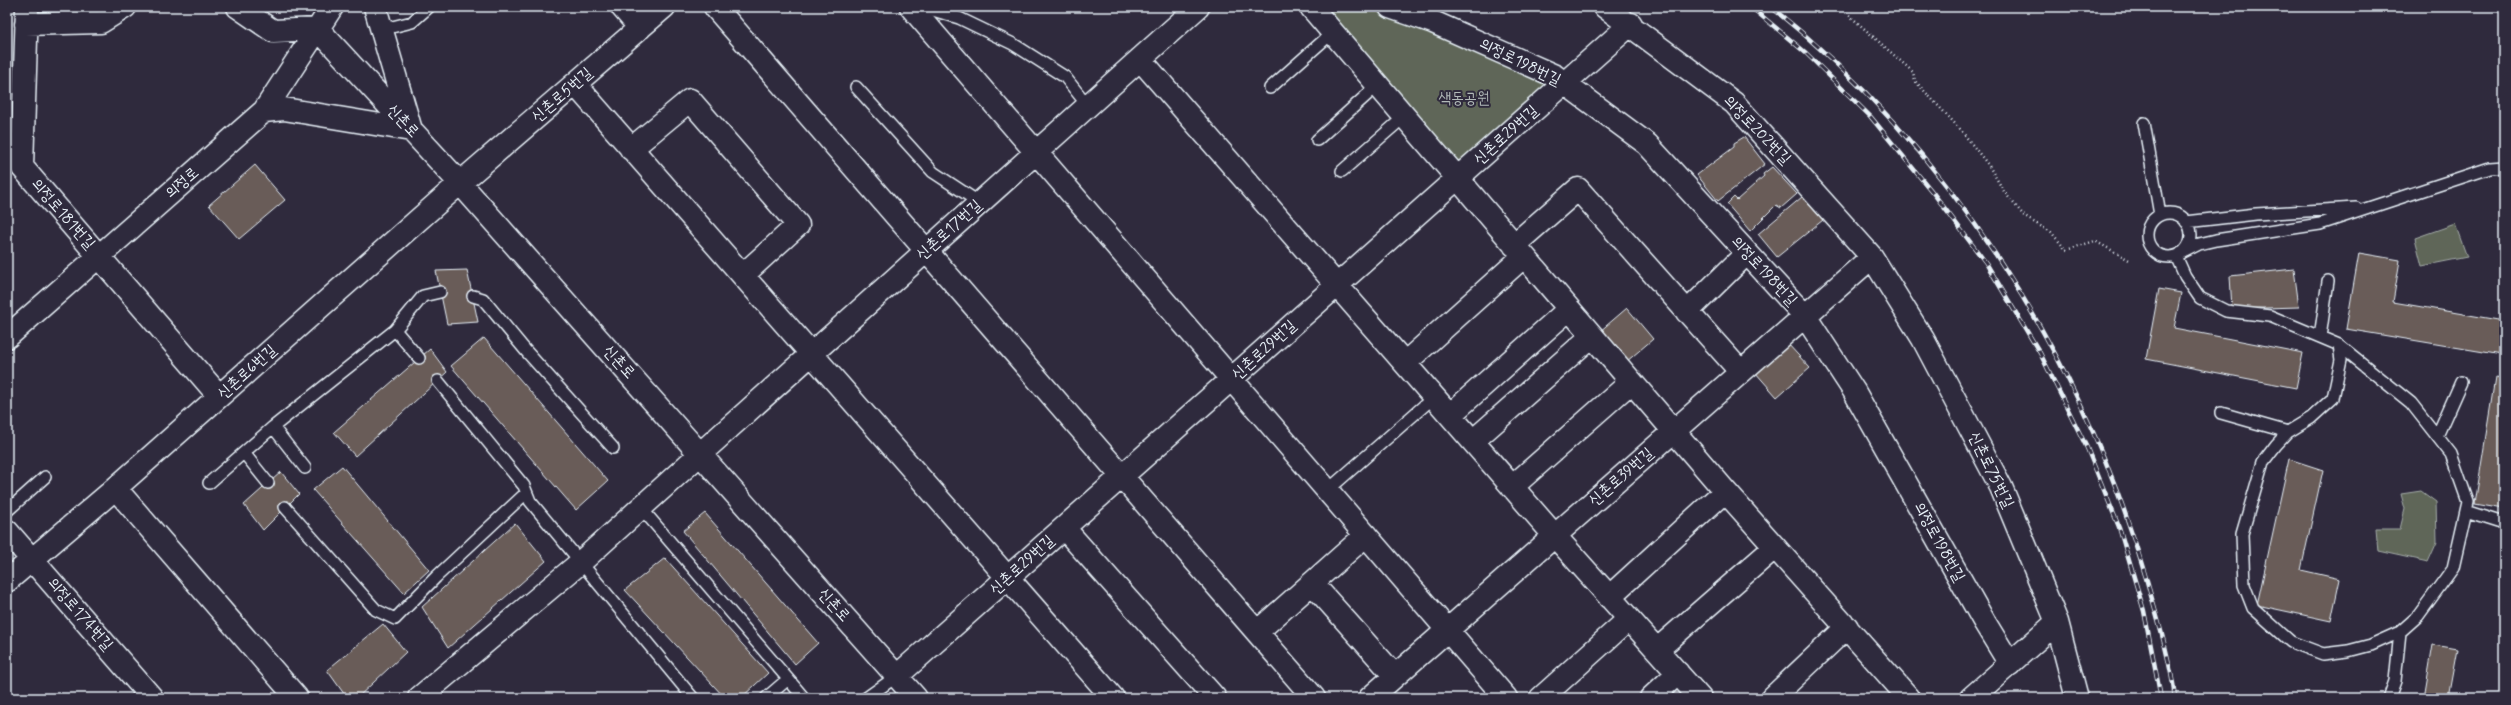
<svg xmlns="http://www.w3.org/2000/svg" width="2511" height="705" viewBox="0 0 2511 705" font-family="Mynerve,'Poor Story',sans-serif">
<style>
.green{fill:#5f6659;stroke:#a4aca8}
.building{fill:#695c58;stroke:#e8f1f8}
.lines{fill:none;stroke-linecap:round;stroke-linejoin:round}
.lane-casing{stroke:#e8f1f8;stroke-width:14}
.street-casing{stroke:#e8f1f8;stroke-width:25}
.path{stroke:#e8f1f8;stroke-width:2.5;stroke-dasharray:1 3;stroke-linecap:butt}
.lane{stroke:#2f2a3d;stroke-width:11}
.street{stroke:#2f2a3d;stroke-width:22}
.rail-casing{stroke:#e8f1f8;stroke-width:4.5}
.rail{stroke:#2f2a3d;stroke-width:3;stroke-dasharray:9;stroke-linecap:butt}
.labels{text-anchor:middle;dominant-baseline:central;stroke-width:4;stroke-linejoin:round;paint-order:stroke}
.street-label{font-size:16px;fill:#e8f1f8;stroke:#2f2a3d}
.park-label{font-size:16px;fill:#b1b9b8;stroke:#2f2a3d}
</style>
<rect width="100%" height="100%" fill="#2f2a3d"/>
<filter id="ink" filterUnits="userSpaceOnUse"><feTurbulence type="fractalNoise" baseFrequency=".025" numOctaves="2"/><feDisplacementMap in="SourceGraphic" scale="8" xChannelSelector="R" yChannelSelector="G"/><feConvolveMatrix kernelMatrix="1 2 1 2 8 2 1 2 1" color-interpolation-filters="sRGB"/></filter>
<g filter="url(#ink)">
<path class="green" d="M1318 7H1368L1391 14 1556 88 1459 170Z
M2455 224 2467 257 2422 266 2415 238Z
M2421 491 2436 502 2437 542 2428 562 2378 551 2376 529H2400L2405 509 2401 494Z"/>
<path class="building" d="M1744 137 1765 164 1718 201 1697 175 1734 147V143Z
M255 165 285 200 239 239 209 205Z
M1772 167 1797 194 1781 208 1776 205 1750 231 1727 204 1734 197 1737 200 1764 176 1763 174Z
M1802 197 1823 220 1777 257 1758 234Z
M2359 253 2400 260 2393 302 2504 321 2502 355 2346 329Z
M2294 269 2299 307 2232 309 2230 276Z
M467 270 478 322 447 324 436 271Z
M2159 289 2181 293 2174 328 2303 353 2296 388 2146 359Z
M1627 308 1653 339 1626 362 1599 332Z
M484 338 608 481 576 510 451 366Z
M1787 343 1810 368 1777 397 1755 372Z
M430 349 447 372 355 456 334 432Z
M2495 378 2504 379V509L2475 504Z
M2289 459 2323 470 2301 570 2340 579 2331 621 2257 605Z
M342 466 429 570 404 593 313 490Z
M281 472 299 494 263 530 244 505Z
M705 513 818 643 795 664 683 531Z
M515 523 546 561 448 648 422 607Z
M665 558 768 673 741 698H725L625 590Z
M383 624 406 652 357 698H347L327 670Z
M2433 645 2457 649 2448 698H2424Z"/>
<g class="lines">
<defs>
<path id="lane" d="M923 7 959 18 1013 44 1065 77 1088 106
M380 30 412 22 429 7
M856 87 933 172 980 203
M1270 88 1332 33
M2144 123 2160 215
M1317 140 1378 85
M1342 171 1404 117
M2147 235a22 22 0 1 1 44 0a22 22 0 1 1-44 0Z
M2186 222 2256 214 2356 208
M2181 253 2199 244 2216 240 2320 224 2490 168 2504 167
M2176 256 2185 276 2200 298 2226 311 2270 316 2339 345 2411 403 2451 454 2468 502 2453 568 2418 616 2400 632 2371 645 2348 651 2323 654 2291 642 2253 608 2244 585 2242 534 2263 462 2276 445 2288 432 2311 418 2333 398 2341 360 2339 345
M473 296 483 299 526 351 613 448
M395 330 419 358
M2320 337 2328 281
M438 381 524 486 530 501 693 698
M2221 413 2288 432
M273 427 305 468
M2437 436 2461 382
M244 453 268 483
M209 483 273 427 395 330 423 296 440 292
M1328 490 1434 397
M285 507 376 610 395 619 436 577 526 493
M642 509 788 679
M7 511 45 477
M2466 511 2504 523
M766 698 788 679 804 698
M866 698 897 676
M2389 698 2395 681 2400 632"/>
<path id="street" d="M27 7 22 167 219 396
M238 7 273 31 318 29
M622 7 640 28
M715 7 1314 698
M911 7 1506 698
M1311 7 1725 491 1909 698
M1390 7 1433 22 1555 76 1647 144 1805 316 1854 391 1985 623 2010 664
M1605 7 1734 103 1872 257 1923 339 2001 487 2057 622 2077 698
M26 24 101 22 125 7
M318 29 460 183 916 698
M1140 59 1555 536 1700 698
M575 84 1113 698
M264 111 284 109 411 130 375 7
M631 149 690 100 798 225 743 275
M1514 245 1578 189 1741 372
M1687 312 1747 253
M7 337 264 111 332 7
M1405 363 1524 256
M1450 415 1569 309
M1473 441 1592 336
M1512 487 1631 382
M116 489 297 698
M1064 528 1215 698
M7 531 152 698
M7 581 110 493 460 183 664 7
M1312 583 1395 676
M1609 597 1725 491
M1257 632 1366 535
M1658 649 1775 547
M897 676 1631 24
M419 698 581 562 700 454 1198 7
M1370 698 1872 257
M1541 698 1629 619
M1651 698 1678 673
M1772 698 1847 627
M1971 698 2057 622"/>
</defs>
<use href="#lane" class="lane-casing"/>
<use href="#street" class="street-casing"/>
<path class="path" d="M1840 7 1913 72 1915 81 1960 129 1989 166 2005 193 2025 217 2051 232 2066 250 2095 241 2131 261"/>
<use href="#lane" class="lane"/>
<use href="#street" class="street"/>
<defs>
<path id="rail" d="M1751 7 1806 53 1870 116 1934 194 1986 263 2040 353 2087 448 2119 527 2144 611 2161 698
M1771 7C1950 149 2083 360 2146 578 2157 617 2170 658 2175 698"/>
</defs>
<use href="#rail" class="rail-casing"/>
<use href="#rail" class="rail"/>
</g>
</g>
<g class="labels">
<g class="street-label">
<text transform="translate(1520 62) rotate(26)">의정로198번길</text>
<text transform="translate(562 95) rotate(-41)">신촌로5번길</text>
<text transform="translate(403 121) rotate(47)">신촌로</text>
<text transform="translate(1757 130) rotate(46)">의정로202번길</text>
<text transform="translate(1506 135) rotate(-42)">신촌로29번길</text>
<text transform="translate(182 183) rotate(-41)">의정로</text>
<text transform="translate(63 214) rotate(49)">의정로181번길</text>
<text transform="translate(949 230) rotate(-42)">신촌로17번길</text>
<text transform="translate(1764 271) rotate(47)">의정로198번길</text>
<text transform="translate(1264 350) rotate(-42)">신촌로29번길</text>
<text transform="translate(619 362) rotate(48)">신촌로</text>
<text transform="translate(247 372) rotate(-42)">신촌로6번길</text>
<text transform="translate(1991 470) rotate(64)">신촌로75번길</text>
<text transform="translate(1621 477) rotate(-41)">신촌로39번길</text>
<text transform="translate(1939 542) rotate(61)">의정로198번길</text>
<text transform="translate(1022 565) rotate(-42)">신촌로29번길</text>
<text transform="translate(834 605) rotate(48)">신촌로</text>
<text transform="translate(80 614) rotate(49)">의정로174번길</text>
</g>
<g class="park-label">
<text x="1464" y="98">색동공원</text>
</g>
</g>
<rect width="2511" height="705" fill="none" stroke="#2f2a3d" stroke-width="24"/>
<rect x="12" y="12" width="2487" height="681" fill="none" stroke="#e8f1f8" stroke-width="1.5" filter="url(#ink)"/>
</svg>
